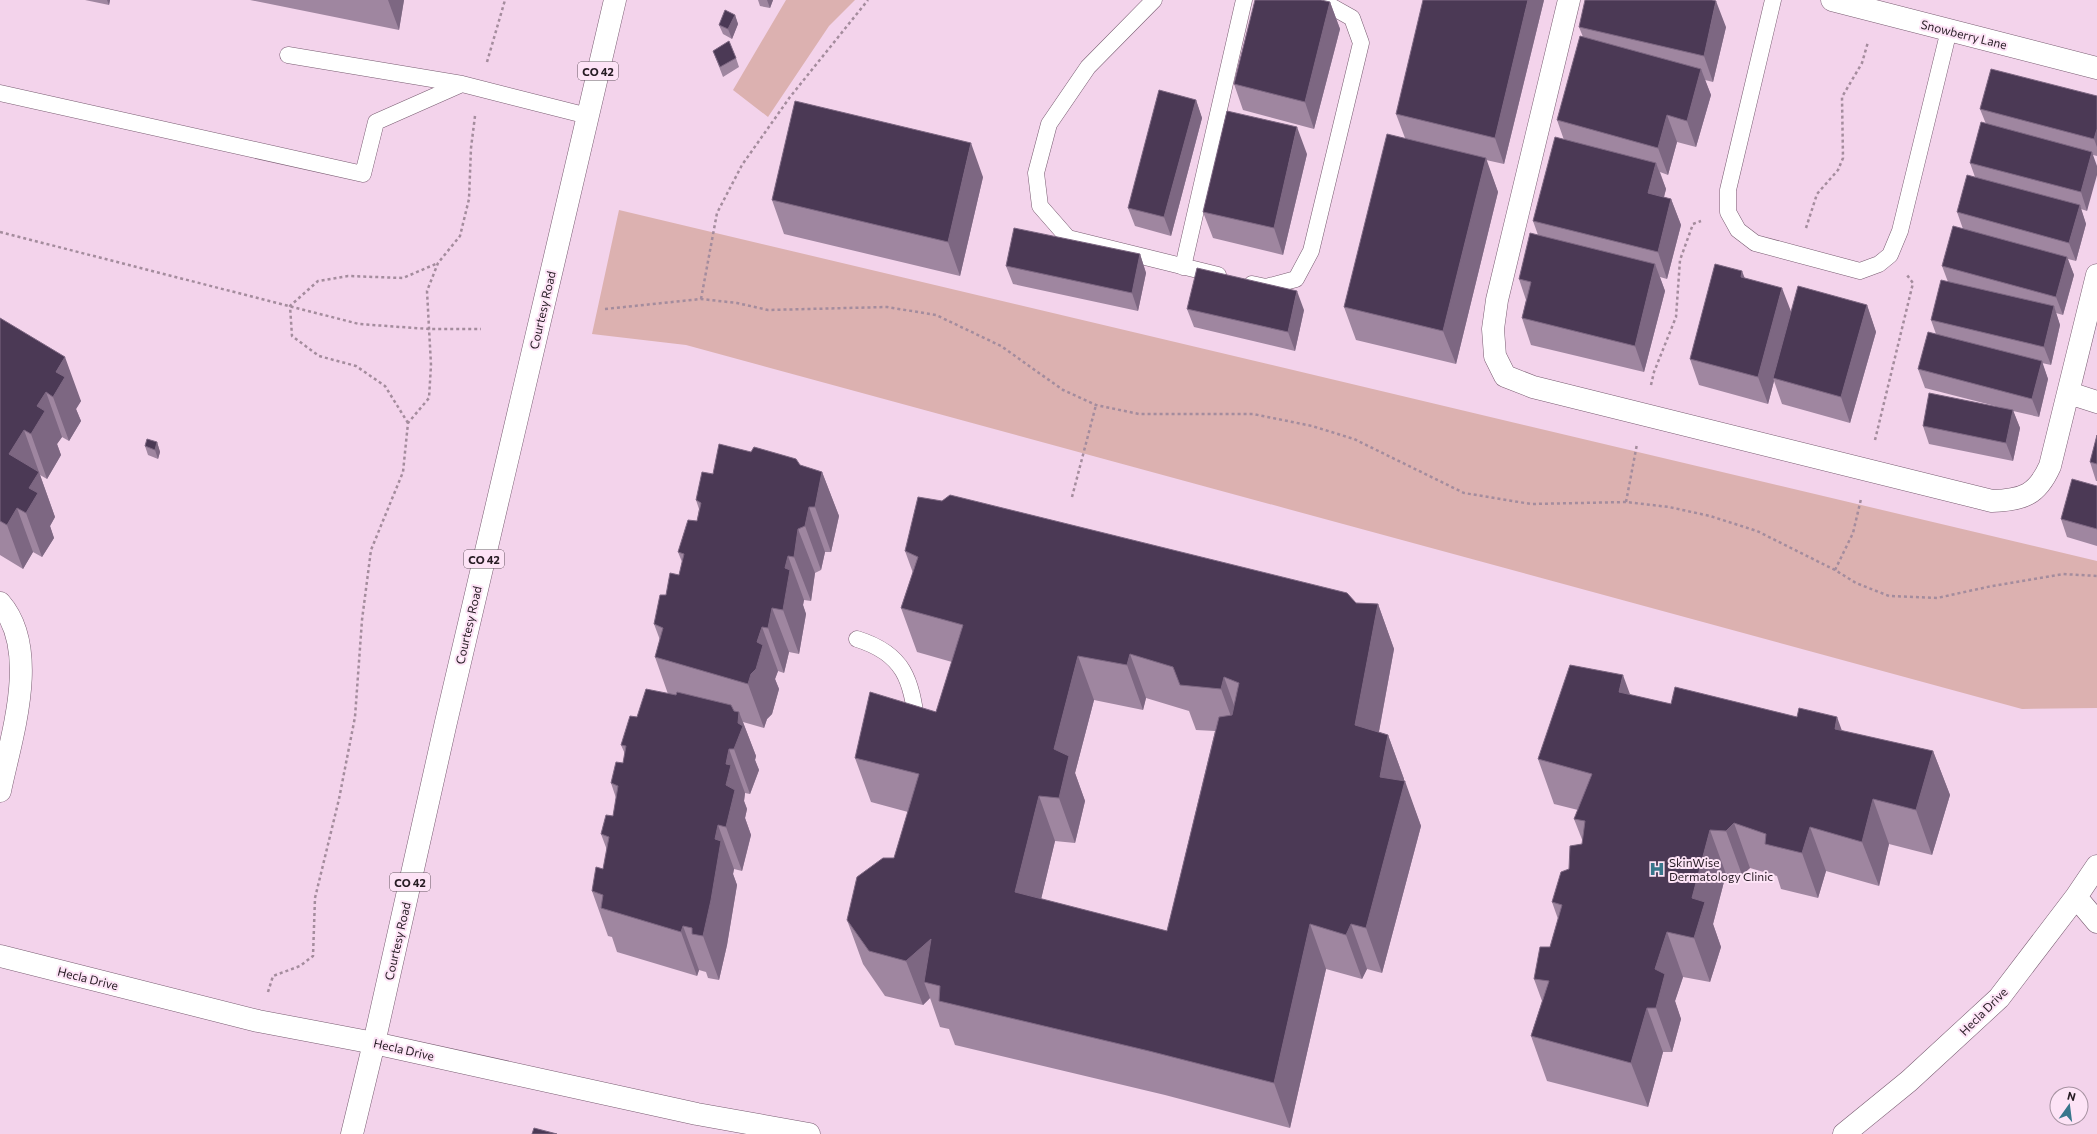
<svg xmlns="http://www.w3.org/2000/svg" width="2097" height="1134" viewBox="0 0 2097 1134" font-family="Commissioner,sans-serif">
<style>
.green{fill:#dcb1b0}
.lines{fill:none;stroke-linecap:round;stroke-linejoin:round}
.service-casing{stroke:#785c71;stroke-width:17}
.minor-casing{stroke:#785c71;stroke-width:23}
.primary-casing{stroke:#785c71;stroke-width:23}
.path{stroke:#a48c9d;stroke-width:2.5;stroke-dasharray:3 3;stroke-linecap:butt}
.service{stroke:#fff;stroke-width:16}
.minor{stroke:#fff;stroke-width:22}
.primary{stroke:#fff;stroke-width:22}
.wall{fill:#9f86a0;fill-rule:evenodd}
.shaded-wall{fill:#7d6782}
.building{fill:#4b3955;stroke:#7d6782;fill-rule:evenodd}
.labels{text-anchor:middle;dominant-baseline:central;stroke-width:4;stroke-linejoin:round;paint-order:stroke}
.shield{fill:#fde3f6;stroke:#675863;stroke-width:1}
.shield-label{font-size:11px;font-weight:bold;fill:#271c24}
.street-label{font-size:12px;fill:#271c24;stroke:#fde3f6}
.poi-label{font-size:12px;fill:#271c24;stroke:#fde3f6;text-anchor:start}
</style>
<rect width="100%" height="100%" fill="#f3d3eb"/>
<path class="green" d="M786 0H855L829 26 768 117 733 90Z
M619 210 2097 561V708L2022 709 686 345 592 334Z"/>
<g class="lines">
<defs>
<path id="service" d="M1154 0 1088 67 1049 124 1036 173 1040 206 1068 238 1218 275
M1773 0 1728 190V212L1738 230 1755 243 1860 271 1879 264 1890 255 1900 231 1949 30
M288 55 462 84 588 116
M0 93 363 174 376 122 462 84
M1183 267 1244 0
M1252 284 1266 287 1296 279 1311 251 1361 43 1352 18 1320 0
M857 639C905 654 911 680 917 725"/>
<path id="minor" d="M1569 0 1497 300 1493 329 1495 356 1505 376 1533 387 1992 501C2023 500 2037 495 2050 466L2097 275
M1832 0 2097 68
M2069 393 2097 402
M0 603C41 650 11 737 0 791
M2076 897 2097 922
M0 956 258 1021 374 1043 697 1114 809 1134
M1844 1134 1909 1081 1999 998 2076 897 2097 866"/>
<path id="primary" d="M352 1134 374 1043 446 722 615 0"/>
</defs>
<use href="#service" class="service-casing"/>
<use href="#minor" class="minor-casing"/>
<use href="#primary" class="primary-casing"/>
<path class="path" d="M487 62 505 0
M1806 228 1817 194 1838 170 1843 158 1842 97 1862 63 1868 42
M0 232 359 324 429 329H481
M701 299 717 213 742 165 790 97 868 0
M605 309 701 299 737 303 768 310 887 307 936 315 1001 346 1063 390 1096 405 1139 414H1253L1312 426 1354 439 1464 493 1531 504 1626 502 1669 507 1710 516 1757 531 1835 570 1856 583 1889 596 1937 598 1992 586 2063 574 2097 576
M1651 385 1654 372 1676 317 1680 260 1693 224 1701 221
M408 423 385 386 356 366 319 356 292 336 290 306 318 281 348 276 403 278 438 263
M1875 440 1913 283 1907 275
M1072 497 1096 405
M1626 502 1637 444
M1835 570 1853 533 1861 499
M268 992 273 976 300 966 313 956 315 898 339 799 355 717 362 620 371 550 403 472 408 423 429 398 431 365 427 291 438 263 460 236 469 199 471 148 475 116"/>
<use href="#service" class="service"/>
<use href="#minor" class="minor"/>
<use href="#primary" class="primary"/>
</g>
<path class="wall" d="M85 0H110L109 5Z
M250 0H404L399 30Z
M758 0H773L770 8 760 6Z
M1544 0 1504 164 1486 160 1498 192 1456 364 1356 340 1344 307 1405 138 1396 114Z
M1330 2 1340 29 1314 129 1243 110 1234 84Z
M735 15 738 24 732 39 723 34 719 25Z
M1579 27H1726L1713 82 1705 80 1711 95 1696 147 1677 142 1668 175 1660 172 1666 189 1664 197 1671 199 1681 225 1667 279 1660 277 1665 291 1644 372 1531 345 1522 318 1526 300 1519 279 1538 235 1533 221 1564 140 1557 120 1583 37Z
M713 51 736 58 739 67 723 77Z
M2097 96V156L2093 155 2087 211 2081 209 2086 224 2076 261 2068 259 2074 275 2063 315 2056 313 2060 325 2051 365 2042 363 2048 379 2039 417 2013 411 2020 428 2013 461 1929 444 1923 426 2003 408 1925 388 1918 369 1936 334 1931 320 1948 282 1942 266 1963 229 1957 212 1975 177 1970 163 1986 124 1980 109Z
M1196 100 1202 118 1171 236 1135 226 1128 208Z
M1307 154 1283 255 1213 238 1203 212Z
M983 177 960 276 784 234 772 200Z
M1140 254 1146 273 1138 311 1013 284 1006 266Z
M1745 278 1791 312 1867 305 1876 332 1850 423 1782 404 1774 381 1768 404 1699 385 1690 359Z
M1187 309 1304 310 1295 351 1194 327Z
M0 318 81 401 76 409 81 421 69 441 62 437 57 444 61 455 47 479 40 475 55 517 50 526 54 538 42 557 33 552 23 569 0 555Z
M2097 435V481H2096L2090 462Z
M157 442 160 452 158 459 148 455 145 446Z
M800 465 822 472 839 516 831 552H825L821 570 815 573 811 601 804 600 803 605 806 614 799 654 789 652 784 673 778 671 775 679 779 689 772 714 767 719 764 728 743 722 756 756 755 760 759 770 750 794 745 793 744 801 747 809 745 818 751 835 742 871 734 869 733 874 737 885 727 945 719 980 708 978 706 972 699 970 697 976 617 952 612 937 608 936 592 891 603 869 607 850 601 834 613 816 616 798 611 783 623 763 625 754 621 745 637 717 668 694 655 657 660 640 654 624 679 575 682 562 678 552 697 521 699 509 696 500 713 474Z
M2097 486V546L2067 537 2061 519Z
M905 551 1356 603 1378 604 1394 649 1379 732 1388 735 1404 779V781L1421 826 1382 973 1367 969 1362 979 1326 969 1290 1128 1165 1095 955 1045 949 1029 940 1027 930 998 923 1005 885 996 863 964 847 920 894 858 908 812 871 802 855 758 936 712 952 662 917 652 901 608 913 573ZM1146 698 1189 711 1196 730 1215 731 1167 931 1041 899 1055 841 1075 843 1085 801 1075 773 1094 700 1143 710Z
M1630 695 1671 704 1842 731 1933 751 1950 795 1932 855 1889 844 1879 886 1826 871 1818 898 1781 889 1777 876 1750 868 1742 875 1726 874 1713 924 1721 947 1710 982 1683 977 1675 1001 1681 1019 1672 1052H1663L1648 1107 1547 1081 1531 1036 1542 1001 1534 979 1550 947 1558 919 1552 902 1582 844 1583 842 1574 819 1578 810 1554 804 1538 759Z"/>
<path class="shaded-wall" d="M107 0H110L109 5Z
M388 0H404L399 30Z
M767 0H773L770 8Z
M1528 0H1544L1504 164 1495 138Z
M1716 1 1726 27 1713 82 1704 56Z
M1330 2 1340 29 1314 129 1305 102Z
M735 15 738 24 732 39 728 29Z
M1701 69 1711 95 1696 147 1687 121Z
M1196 100 1202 118 1171 236 1164 217Z
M1667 115 1677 142 1668 175 1658 148Z
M1297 127 1307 154 1283 255 1274 228Z
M2097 129V147L2094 139Z
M971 143 983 177 960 276 948 242Z
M2092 152 2097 166V175L2087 211 2081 192Z
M1486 158 1498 192 1456 364 1443 331Z
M1656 163 1666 189 1658 219 1648 193Z
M1671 199 1681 225 1667 279 1658 252Z
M2080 205 2086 224 2076 261 2069 243Z
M1140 254 1146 273 1138 311 1132 293Z
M2067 257 2074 275 2063 315 2056 297Z
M1655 264 1665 291 1644 372 1635 346Z
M1742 271 1752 297 1741 277Z
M1782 288 1792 314 1773 378 1774 381 1768 404 1758 377Z
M1297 291 1304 310 1295 351 1288 332Z
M1867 305 1876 332 1850 423 1841 397Z
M2054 306 2060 325 2051 365 2044 347Z
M65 357 81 401 76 409 81 421 69 441 53 397 56 372Z
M2042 361 2048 379 2039 417 2032 399Z
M46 392 62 437 57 444 61 455 47 479 31 434 37 406Z
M2013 410 2020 428 2013 461 2006 443Z
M24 430 55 517 50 526 54 538 42 557 26 513 9 454Z
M157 442 160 452 158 459 155 450Z
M822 472 839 516 831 552 815 507Z
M809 507 825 552 821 570 805 526Z
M17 508 33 552 23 569 7 525Z
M798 529 815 573 811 601 794 557Z
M788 556 804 600 803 605 806 614 799 654 783 610 785 568Z
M1378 604 1394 649 1372 769 1355 725Z
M772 608 789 652 784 673 768 628Z
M762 627 778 671 775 679 779 689 772 714 767 719 764 728 748 684 757 642Z
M1130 654 1146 698 1143 710 1127 665Z
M1078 656 1094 700 1075 773 1085 801 1075 843 1059 798 1054 749Z
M1623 675 1639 719 1619 692Z
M1224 677 1240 722 1237 733 1221 689Z
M739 712 756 756 755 760 759 770 750 794 734 749Z
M1837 717 1853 761 1835 729Z
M1388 735 1404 779 1401 796 1405 781 1421 826 1382 973 1366 928 1380 777Z
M729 749 745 793 744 801 747 809 745 818 751 835 742 871 726 827V764Z
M1933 751 1950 795 1932 855 1916 810Z
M1039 796 1055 841 1032 937 1015 892Z
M1873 799 1889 844 1879 886 1862 842Z
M1734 823 1750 868 1742 875 1726 831Z
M718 825 734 869 733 874 737 885 727 945 719 980 703 936 715 839Z
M1810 827 1826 871 1818 898 1802 853Z
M1710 830 1726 874 1713 924 1721 947 1710 982 1694 938 1692 898Z
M1310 924 1326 969 1290 1128 1274 1083Z
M1351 924 1367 969 1362 979 1346 935Z
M683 926 699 970 697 976 681 932Z
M1667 932 1683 977 1675 1001 1681 1019 1672 1052 1656 1008 1655 969Z
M931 939 940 986 924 982 930 998 923 1005 906 961Z
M1647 1008 1663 1052 1648 1107 1631 1063Z"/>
<path class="building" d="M1255 0H1321L1330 2 1305 102 1234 84Z
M1423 0H1528L1495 138 1396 114Z
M1585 0H1712L1716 1 1704 56 1579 27Z
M725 10 735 15 728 29 719 25Z
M1580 36 1701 69 1687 121 1667 115 1658 148 1557 120Z
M729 41 736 58 720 67 713 51Z
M1991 69 2097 96V129L2094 139 1980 109Z
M1159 90 1196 100 1164 217 1128 208Z
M795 101 971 143 948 242 772 200Z
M1227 111 1297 127 1274 228 1203 212Z
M1981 122 2092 152 2081 192 1970 163Z
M1387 134 1486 158 1443 331 1344 307Z
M1555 137 1656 163 1648 193 1671 199 1658 252 1533 221Z
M1967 175 2080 205 2069 243 1957 212Z
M1953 226 2067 257 2056 297 1942 266Z
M1014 228 1140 254 1132 293 1006 266Z
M1530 233 1655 264 1635 346 1522 318 1531 282 1519 279Z
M1715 264 1742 271 1741 277 1782 288 1758 377 1690 359Z
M1197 268 1297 291 1288 332 1187 309Z
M1941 280 2054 306 2044 347 1931 320Z
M1798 286 1867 305 1841 397 1773 378Z
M0 318 65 357 56 372 65 377 53 397 46 392 37 406 45 411 31 434 24 430 9 454 39 472 29 488 38 493 26 513 17 508 7 525 0 521Z
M1928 332 2042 361 2032 399 1918 369Z
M1929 393 2013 410 2006 443 1923 426Z
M2097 435V464L2090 462Z
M147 439 157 442 155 450 145 446Z
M719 444 751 452 754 447 796 459 800 465 822 472 815 507H809L805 526 798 529 794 557 788 556 785 568 790 570 783 610 772 608 768 628 762 627 757 642 763 645 756 669 751 674 748 684 655 657 663 628 654 624 660 595H666L670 573 679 575 684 554 678 552 688 520 697 521 701 503 696 500 702 472 713 474Z
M2072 479 2097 486V529L2061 519Z
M950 495 1347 593 1356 603 1378 604 1355 725 1388 735 1380 777 1405 781 1366 928 1351 924 1346 935 1310 924 1274 1083 1149 1051 939 1001 940 986 924 982 931 939 906 961 869 951 847 920 857 877 883 858H894L919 774 855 758 870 692 936 712 963 625 901 608 918 557 905 551 918 497 942 501ZM1130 654 1173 667 1180 685 1221 689 1224 677 1239 683 1232 715 1219 717 1167 931 1015 892 1039 796 1059 798 1069 756 1054 749 1078 656 1127 665Z
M1570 665 1623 675 1619 692 1671 704 1675 687 1797 717 1799 708 1837 717 1835 729 1933 751 1916 810 1873 799 1862 842 1810 827 1802 853 1765 844 1766 834 1734 823 1726 831 1710 830 1692 898 1705 902 1694 938 1667 932 1655 969 1665 974 1656 1008H1647L1631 1063 1531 1036 1549 981 1534 979 1540 947H1550L1562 905 1552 902 1561 872 1569 869 1570 846 1582 844 1585 821 1574 819 1592 774 1538 759Z
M646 689 676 695 677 692 731 705 734 711 739 712 738 723 743 726 734 749H729L726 764 731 765 726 785 735 790 726 827 718 825 715 839 721 841 711 900 703 936 692 934V928L683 926 681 932 601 908 603 895 592 891 596 867 603 869 609 837 601 834 606 815 613 816 618 786 611 783 616 762 623 763 626 746 621 745 630 716 637 717Z
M534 1128 557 1134H532Z"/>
<defs>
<symbol id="hospital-bare" viewBox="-9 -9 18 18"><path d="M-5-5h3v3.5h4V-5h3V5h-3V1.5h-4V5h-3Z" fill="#38768c" stroke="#fde3f6" stroke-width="2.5" paint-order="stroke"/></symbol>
</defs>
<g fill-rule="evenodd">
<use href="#hospital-bare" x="1646" y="858" width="22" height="22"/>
</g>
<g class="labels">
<g class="shield">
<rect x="578" y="62" width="40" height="18" rx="3"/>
<rect x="464" y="550" width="40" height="18" rx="3"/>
<rect x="390" y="873" width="40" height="18" rx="3"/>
</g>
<g class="shield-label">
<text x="598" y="71">CO 42</text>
<text x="484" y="559">CO 42</text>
<text x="410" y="882">CO 42</text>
</g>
<g class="street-label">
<text transform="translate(1964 34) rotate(14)">Snowberry Lane</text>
<text transform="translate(542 310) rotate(-77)">Courtesy Road</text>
<text transform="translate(468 625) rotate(-77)">Courtesy Road</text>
<text transform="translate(397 941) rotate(-77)">Courtesy Road</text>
<text transform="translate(88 978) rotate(14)">Hecla Drive</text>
<text transform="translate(1983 1011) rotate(-45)">Hecla Drive</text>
<text transform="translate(404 1049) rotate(13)">Hecla Drive</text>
</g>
<g class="poi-label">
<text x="1669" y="862">SkinWise<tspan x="1669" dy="14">Dermatology Clinic</tspan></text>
</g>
</g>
<g transform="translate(2069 1106) rotate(14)"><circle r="19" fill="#fde3f6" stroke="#a793a2"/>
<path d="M0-3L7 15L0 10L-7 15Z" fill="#38768c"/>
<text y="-6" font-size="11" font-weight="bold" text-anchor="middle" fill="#271c24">N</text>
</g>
</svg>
